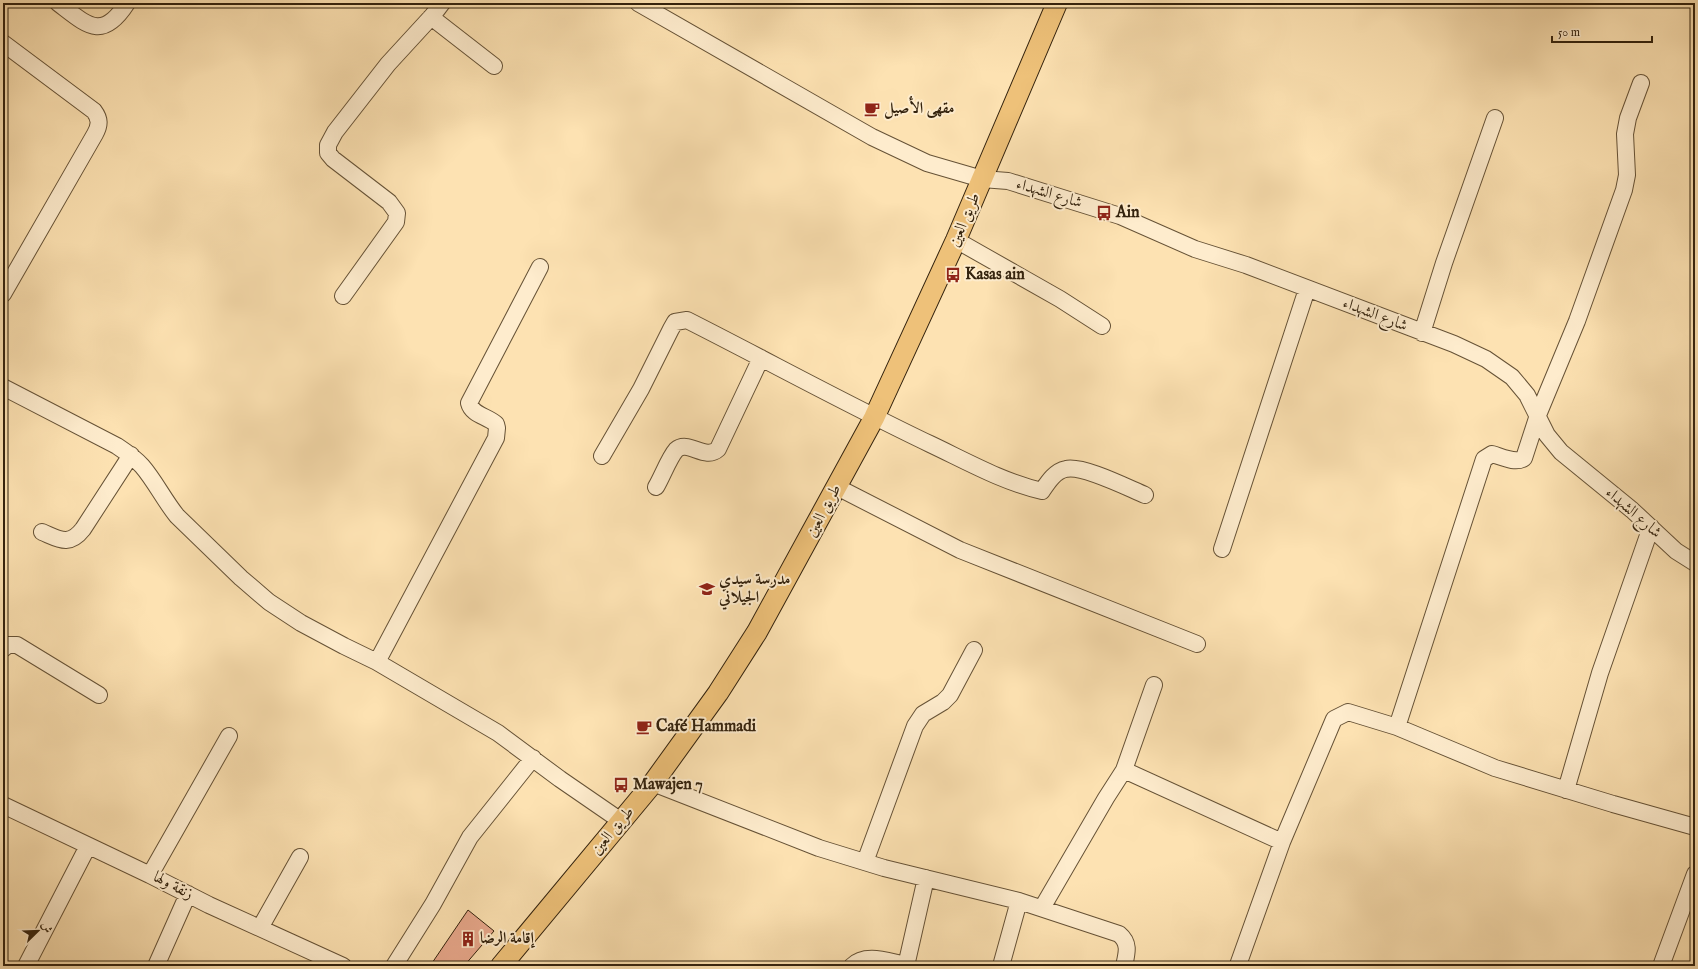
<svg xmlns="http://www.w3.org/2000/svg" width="1698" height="969" viewBox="0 0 1698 969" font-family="'IM FELL English',Amiri,serif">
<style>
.building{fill:#e9a98d;stroke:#33220d}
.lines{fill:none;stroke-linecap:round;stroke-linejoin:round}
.minor-casing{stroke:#665236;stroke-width:18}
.major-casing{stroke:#33220d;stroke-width:22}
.minor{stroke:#feeccd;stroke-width:16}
.major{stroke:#eec179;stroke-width:20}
.labels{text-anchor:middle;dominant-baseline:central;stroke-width:4;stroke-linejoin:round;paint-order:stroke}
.poi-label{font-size:16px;font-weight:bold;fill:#33220d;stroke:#feeccd;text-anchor:start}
.street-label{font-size:16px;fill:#33220d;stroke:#feeccd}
</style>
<rect width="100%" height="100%" fill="#fde2b2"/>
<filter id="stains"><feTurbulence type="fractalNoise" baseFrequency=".005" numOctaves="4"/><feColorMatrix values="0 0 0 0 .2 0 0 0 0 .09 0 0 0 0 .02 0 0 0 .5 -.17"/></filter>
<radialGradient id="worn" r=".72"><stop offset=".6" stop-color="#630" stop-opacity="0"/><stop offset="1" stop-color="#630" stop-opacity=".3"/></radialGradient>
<path class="building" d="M468 910 494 931 464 966H430Z"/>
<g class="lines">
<defs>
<path id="minor" d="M58 3C87 25 102 42 127 3
M638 3 872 137 927 163 982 179 1008 181 1120 216 1195 249 1246 265 1454 344 1486 359 1512 377 1527 395 1547 435 1561 452 1632 510 1676 551 1695 563
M431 17 494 66
M3 43 94 111C100 119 100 125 95 134L3 294
M956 240 1060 299 1102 326
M343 296 396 222 397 213 389 202 333 159 328 153V145L335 132 388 64 433 15 442 3
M1422 333 1444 263 1495 118
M3 387 117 446C126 452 135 458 142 466 155 481 164 500 177 516L241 578 269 602 301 623 344 646 377 662 498 733 560 779 621 821
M602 456 641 389 671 329 675 322 687 320C768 361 848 405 930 444 966 461 1003 482 1042 491 1048 482 1055 471 1066 469 1083 465 1128 488 1145 495
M656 487C662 477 669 458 676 450 688 439 705 461 718 449L761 358
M837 487 960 550 1197 644
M42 532C59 539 69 547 83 529L131 455
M1222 549 1307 289
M3 649 8 645H17L99 695
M377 662 496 438 497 428 496 424C487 416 472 415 469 403L540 267
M1397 727 1484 459 1492 454C1502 457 1516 464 1524 458L1538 415 1577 321 1624 190 1627 175 1625 134 1628 118 1641 83
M1124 770 1282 842 1334 719 1348 712 1397 727 1495 768 1613 804 1695 827
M653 783 819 848 884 868 1019 901 1119 934C1130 943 1127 953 1124 966
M1566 790 1600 673 1651 527
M3 805 150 875 209 905 343 966
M865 862 915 726 923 714 943 702 950 695 974 650
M150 875 229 736
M1042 908 1106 798 1124 770 1154 685
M260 928 300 857
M1238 965 1282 842
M26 966 88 846
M156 966 188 894
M394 966 433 904 470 837 533 758
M852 966C866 952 889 962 906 965
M906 966 926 878
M1001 966 1019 901
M1661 966 1695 874"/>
<path id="major" d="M501 966 653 783 718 693 757 632 874 418 956 240 1057 3"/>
</defs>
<use href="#minor" class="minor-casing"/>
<use href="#major" class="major-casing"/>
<use href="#minor" class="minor"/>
<use href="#major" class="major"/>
</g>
<defs>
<symbol id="cafe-bare" viewBox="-9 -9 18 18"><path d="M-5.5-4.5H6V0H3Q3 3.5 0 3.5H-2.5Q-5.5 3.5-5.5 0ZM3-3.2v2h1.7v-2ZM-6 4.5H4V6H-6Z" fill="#8f2418" stroke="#feeccd" stroke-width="2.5" paint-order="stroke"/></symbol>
<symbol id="bus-bare" viewBox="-9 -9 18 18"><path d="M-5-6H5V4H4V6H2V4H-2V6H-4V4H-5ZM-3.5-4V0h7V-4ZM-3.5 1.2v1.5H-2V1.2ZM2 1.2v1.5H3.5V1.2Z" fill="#8f2418" stroke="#feeccd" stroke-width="2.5" paint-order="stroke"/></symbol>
<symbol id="school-bare" viewBox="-9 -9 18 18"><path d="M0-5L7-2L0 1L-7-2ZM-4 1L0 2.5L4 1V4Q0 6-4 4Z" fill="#8f2418" stroke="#feeccd" stroke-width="2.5" paint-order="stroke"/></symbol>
<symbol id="building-bare" viewBox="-9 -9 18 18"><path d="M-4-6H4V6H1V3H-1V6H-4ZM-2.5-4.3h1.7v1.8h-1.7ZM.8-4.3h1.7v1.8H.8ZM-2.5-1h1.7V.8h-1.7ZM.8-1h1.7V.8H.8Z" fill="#8f2418" stroke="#feeccd" stroke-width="2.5" paint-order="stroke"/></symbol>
</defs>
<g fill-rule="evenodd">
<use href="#cafe-bare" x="861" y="98" width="22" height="22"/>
<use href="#bus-bare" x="1093" y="202" width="22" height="22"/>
<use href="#bus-bare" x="942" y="264" width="22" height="22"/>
<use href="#school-bare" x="696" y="578" width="22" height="22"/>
<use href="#cafe-bare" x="633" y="716" width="22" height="22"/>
<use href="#bus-bare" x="610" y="774" width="22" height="22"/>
<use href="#building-bare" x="457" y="928" width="22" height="22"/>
</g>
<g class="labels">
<g class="poi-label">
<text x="884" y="109">مقهى الأصيل</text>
<text x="1116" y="213">Ain</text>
<text x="965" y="275">Kasas ain</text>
<text x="719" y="580">مدرسة سيدي<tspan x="719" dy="18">الجيلاني</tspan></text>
<text x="656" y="727">Café Hammadi</text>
<text x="633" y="785">Mawajen 7</text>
<text x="480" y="939">إقامة الرضا</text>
</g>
<g class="street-label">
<text transform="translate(1049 194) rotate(17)">شارع الشهداء</text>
<text transform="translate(965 220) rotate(-67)">طريق العين</text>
<text transform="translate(1375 315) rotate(21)">شارع الشهداء</text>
<text transform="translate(824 511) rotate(-62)">طريق العين</text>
<text transform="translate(1633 513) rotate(41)">شارع الشهداء</text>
<text transform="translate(613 831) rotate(-50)">طريق العين</text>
<text transform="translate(173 886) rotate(27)">زنقة ولها</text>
</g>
</g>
<rect width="1698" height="969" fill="none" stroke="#fde2b2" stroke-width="16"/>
<rect x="4" y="4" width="1690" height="961" fill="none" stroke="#33220d" stroke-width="2"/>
<rect x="8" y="8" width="1682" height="953" fill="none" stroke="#33220d"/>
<g transform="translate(38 931) rotate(67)" stroke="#feeccd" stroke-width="3" paint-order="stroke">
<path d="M0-3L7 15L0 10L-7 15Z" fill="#33220d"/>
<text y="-6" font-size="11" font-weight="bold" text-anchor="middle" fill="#33220d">ش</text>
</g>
<path d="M1552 36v6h100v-6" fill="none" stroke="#33220d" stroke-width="2"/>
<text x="1558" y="36" font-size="12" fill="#33220d" stroke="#feeccd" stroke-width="3" paint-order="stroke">50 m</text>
<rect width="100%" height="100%" filter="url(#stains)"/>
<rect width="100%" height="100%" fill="url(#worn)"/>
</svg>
